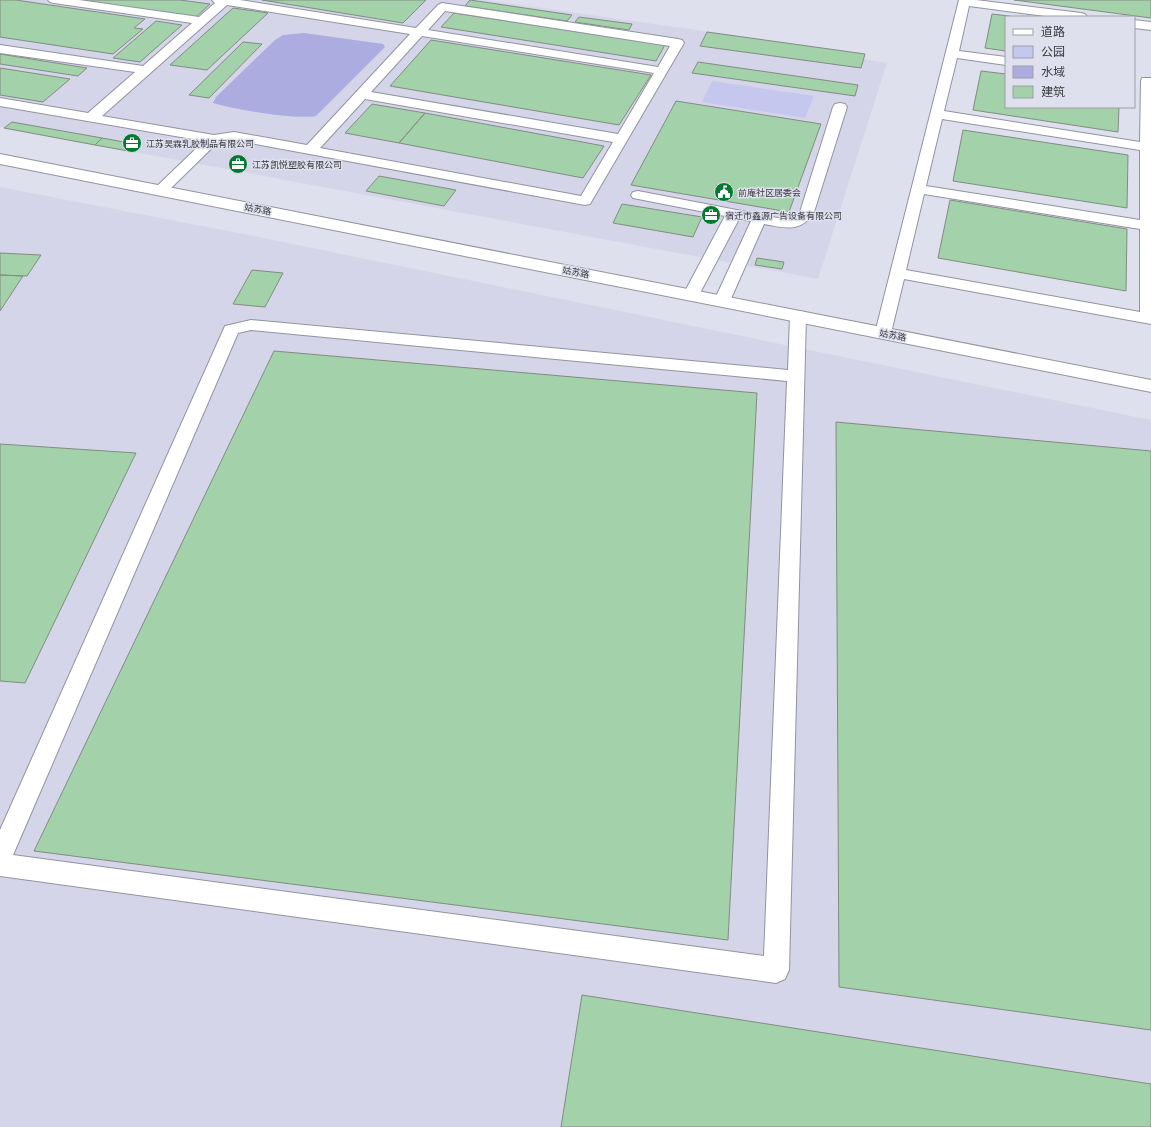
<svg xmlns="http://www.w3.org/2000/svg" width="1151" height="1127" viewBox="0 0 1151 1127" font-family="Lora,'Noto Sans SC',serif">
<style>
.built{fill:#d5d5ea}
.green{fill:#c6c7ee}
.water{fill:#acace0}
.building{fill:#a3d1a9;stroke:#818c82}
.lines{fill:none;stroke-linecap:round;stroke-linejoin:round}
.lane-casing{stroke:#9293a0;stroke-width:2}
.secondary-casing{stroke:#9293a0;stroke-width:2}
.lane{fill:#fff;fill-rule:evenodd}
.secondary{fill:#fff;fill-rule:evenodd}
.labels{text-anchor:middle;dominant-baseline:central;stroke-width:3;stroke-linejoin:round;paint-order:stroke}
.far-poi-label{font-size:9px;fill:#39393f;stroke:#dfe0ee;text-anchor:start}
.far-street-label{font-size:9px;fill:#39393f;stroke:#dfe0ee}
</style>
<rect width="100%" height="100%" fill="#dfe0ee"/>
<path class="built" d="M0 0H486L865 54 863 59 887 63 818 279 0 127Z
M0 187 254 236 1151 420V1127H0Z"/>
<path class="green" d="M712 81 814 96 805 118 702 102Z"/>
<path class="water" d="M304 33 383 44 385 47 316 116C296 120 232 109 213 103L216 97 275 40 283 35Z"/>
<path class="building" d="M0 0H16L145 19 134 28 143 29 113 54 0 37Z
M74 0H180L210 4 195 18Z
M262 0H426L403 23Z
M470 0 572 15 567 21 465 6Z
M1014 0H1151V18Z
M233 8 268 13 207 70 170 65Z
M454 13 665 45 656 61 441 27Z
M992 14 1017 17H1006V51L985 48Z
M579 17 632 24 629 30 575 22Z
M156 21 182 25 140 62 113 58Z
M707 32 865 54 861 68 700 46Z
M431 40 651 75 619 125 390 86Z
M243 42 262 44 209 98 189 95Z
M0 54 87 68 78 76 0 64Z
M698 62 858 85 855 96 692 73Z
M0 68 70 79 43 102 0 95Z
M981 71 1006 74V107H1119L1118 132 973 110Z
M676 101 821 124 789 212 631 185Z
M372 104 425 113 399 143 345 133Z
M425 113 604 146 583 178 399 143Z
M12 122 102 138 95 145 4 128Z
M963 130 1128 155 1127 208 953 181Z
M102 138 135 144 128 151 95 145Z
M379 176 456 190 444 206 366 191Z
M950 200 1127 229 1126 291 938 258Z
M622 204 702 217 693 237 613 223Z
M0 253 41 255 27 276 0 275Z
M757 258 784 262 782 269 755 265Z
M252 270 283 273 265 307 233 304Z
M0 275 23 276 0 311Z
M274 351 757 393 728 940 34 851Z
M836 422 1151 451V1030L839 987Z
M0 444 136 453 25 683 0 681Z
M582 995 1151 1084V1127H561Z"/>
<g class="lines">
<defs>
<path id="lane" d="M48 0H79L199 17 215 3 212 0H240L416 28 438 5 442 3 678 39 682 40 684 43 590 204 585 205 234 140 218 142 166 193 161 194 156 193 154 190 156 187 204 141 0 106V98L88 113 135 72 0 53V45L143 66 192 23 54 3 50 2ZM227 5 410 34 307 145 234 132 214 135 102 116ZM445 11 670 46 658 67 428 30ZM422 36 654 73 618 134 371 92ZM365 99 613 142 581 196 320 148Z
M959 0H976L1081 13 1085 14 1087 17H1053L969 6 959 51 1006 57V65L957 58 944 111 1140 142 1141 81 1142 78H1151V324L904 279 891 333 889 337 883 338 877 337 875 333ZM942 119 1140 150V220L926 186ZM924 194 1140 229V312L906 270Z
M1134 20 1151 22V30L1134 28Z
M840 103 845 104 847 107 814 212C801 233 786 228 764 224L730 301 728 304 722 306 716 304 714 301 751 221 739 219 699 295 697 298 691 300 685 298 683 295 725 216 633 198 631 195 633 192 638 191 783 219 792 218 800 212 833 107 835 104Z
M798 311 804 312 806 316 789 970 785 979 776 983 0 876V830L225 326 251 320 788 370 790 316 792 312ZM251 330 787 381 764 956 13 855 238 333Z"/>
<path id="secondary" d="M0 154 1151 380V392L0 164Z"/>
</defs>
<use href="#lane" class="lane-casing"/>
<use href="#secondary" class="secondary-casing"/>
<use href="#lane" class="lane"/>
<use href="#secondary" class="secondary"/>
</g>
<defs>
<symbol id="office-disc" viewBox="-11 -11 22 22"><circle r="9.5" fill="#047a30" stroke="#dfe0ee"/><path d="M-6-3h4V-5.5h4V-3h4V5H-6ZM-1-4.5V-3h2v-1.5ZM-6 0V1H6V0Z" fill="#fff"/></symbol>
<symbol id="civic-disc" viewBox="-11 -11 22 22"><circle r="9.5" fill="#047a30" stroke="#dfe0ee"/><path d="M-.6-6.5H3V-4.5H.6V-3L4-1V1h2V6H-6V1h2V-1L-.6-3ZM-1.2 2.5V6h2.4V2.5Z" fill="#fff"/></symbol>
</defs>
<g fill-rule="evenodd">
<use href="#office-disc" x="121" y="132" width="22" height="22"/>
<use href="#office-disc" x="227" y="153" width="22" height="22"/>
<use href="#civic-disc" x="713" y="181" width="22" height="22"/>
<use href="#office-disc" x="700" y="204" width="22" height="22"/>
</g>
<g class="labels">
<g class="far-poi-label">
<text x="146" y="143">江苏昊霖乳胶制品有限公司</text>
<text x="252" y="164">江苏凯悦塑胶有限公司</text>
<text x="738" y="192">前庵社区居委会</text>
<text x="725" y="215">宿迁市鑫源广告设备有限公司</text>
</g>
<g class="far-street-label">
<text transform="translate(258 209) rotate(11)">姑苏路</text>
<text transform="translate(576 272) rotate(11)">姑苏路</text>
<text transform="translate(893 335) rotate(11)">姑苏路</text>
</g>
</g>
<rect x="1005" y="16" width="130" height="92" fill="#dfe0ee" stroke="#9d9da8"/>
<rect x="1013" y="29" width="20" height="6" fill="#ffffff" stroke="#9d9da8"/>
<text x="1041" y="36" font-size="12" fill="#39393f">道路</text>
<rect x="1013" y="46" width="20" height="12" fill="#c6c7ee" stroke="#9d9da8"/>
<text x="1041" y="56" font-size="12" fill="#39393f">公园</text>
<rect x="1013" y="66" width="20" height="12" fill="#acace0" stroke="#9d9da8"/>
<text x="1041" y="76" font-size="12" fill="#39393f">水域</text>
<rect x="1013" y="86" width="20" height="12" fill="#a3d1a9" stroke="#9d9da8"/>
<text x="1041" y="96" font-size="12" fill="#39393f">建筑</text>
</svg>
